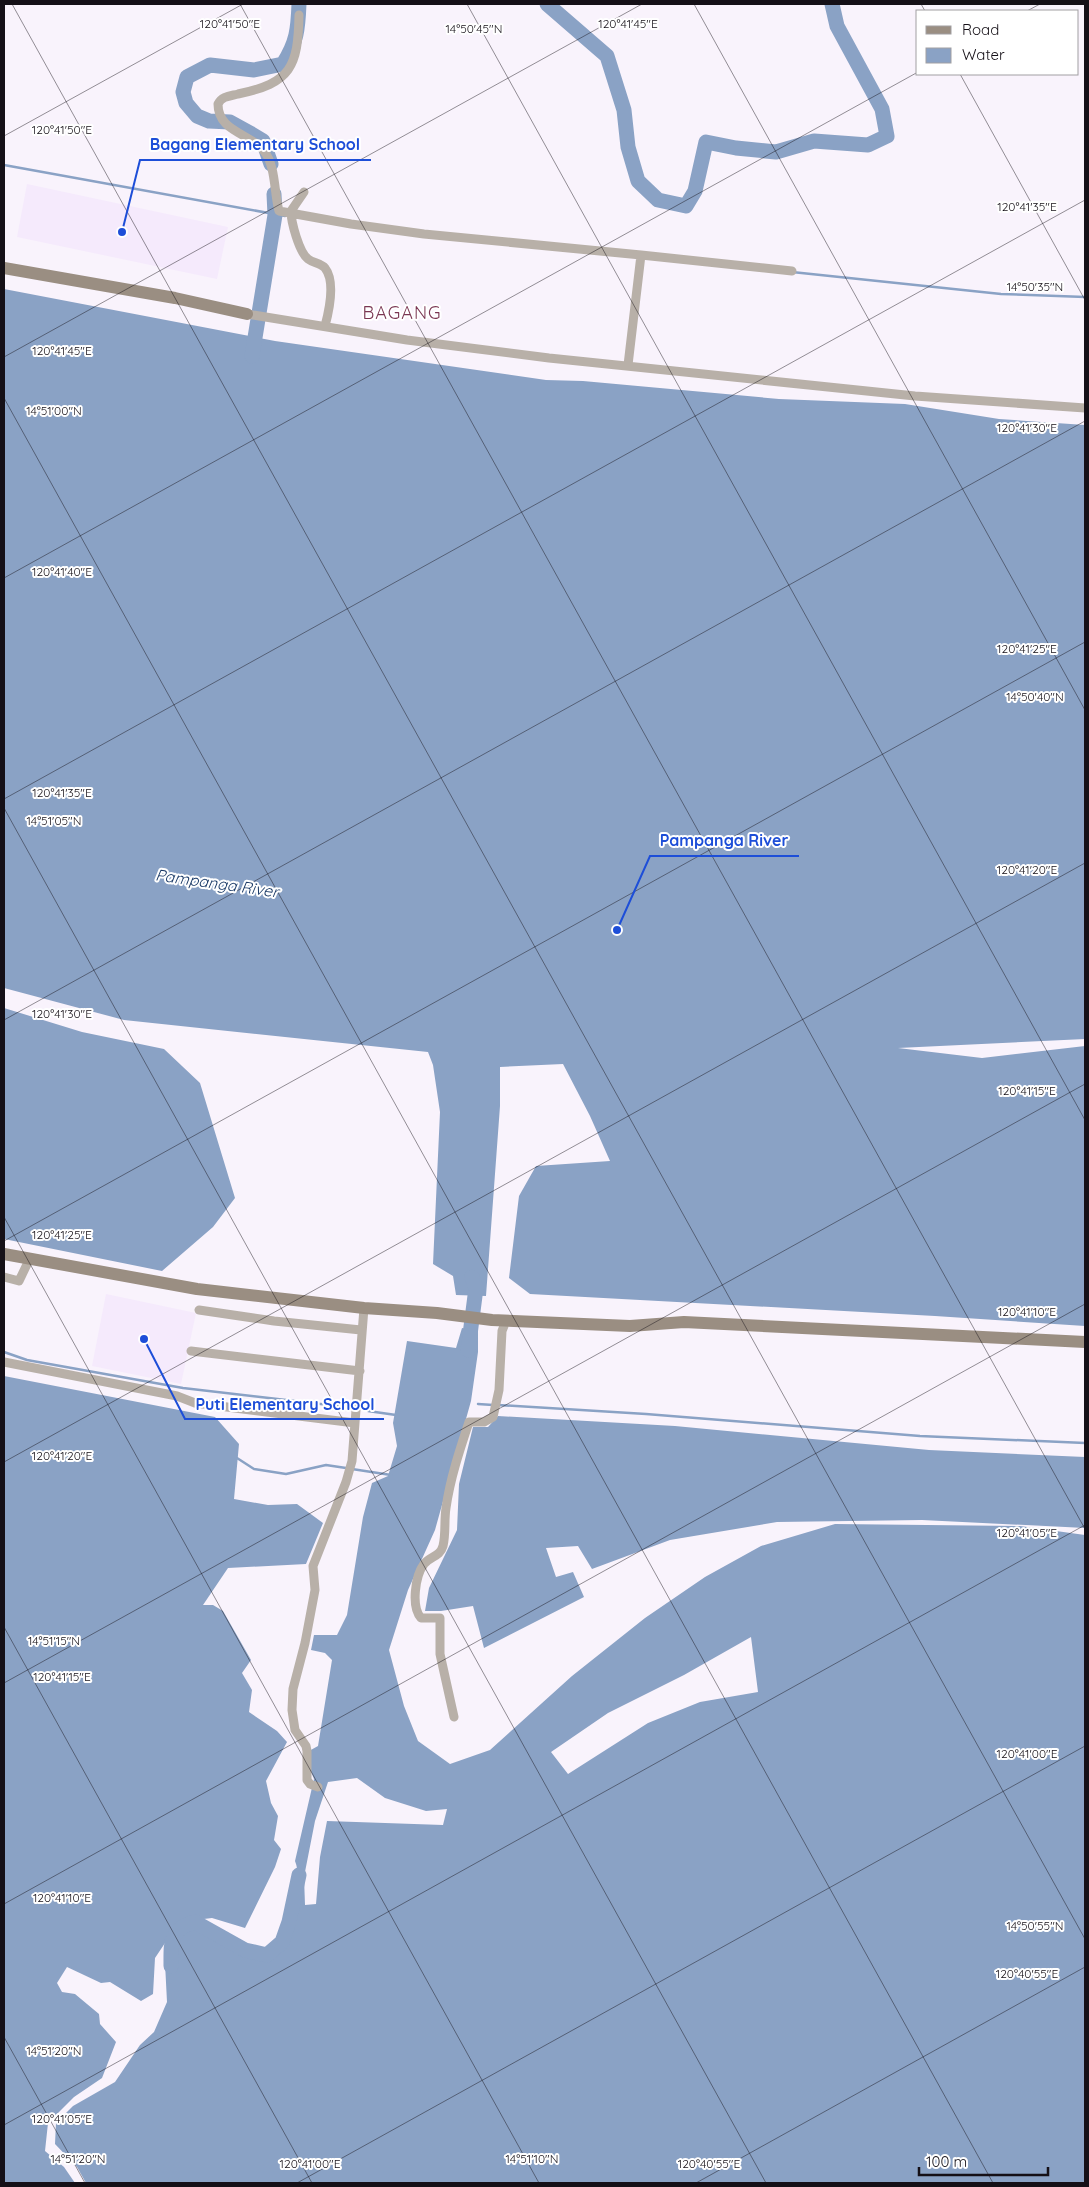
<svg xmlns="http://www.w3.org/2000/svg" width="1089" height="2187" viewBox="0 0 1089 2187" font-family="Quicksand,sans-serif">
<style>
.built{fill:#f5eafc}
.water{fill:#8aa2c5;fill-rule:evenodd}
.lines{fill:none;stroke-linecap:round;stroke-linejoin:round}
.stream{stroke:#8aa2c5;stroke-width:2.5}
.river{stroke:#8aa2c5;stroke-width:15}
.street{stroke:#b8b0a8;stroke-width:9}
.secondary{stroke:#9a8e82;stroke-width:12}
.ticks{fill:none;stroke:#151017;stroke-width:1;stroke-opacity:0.45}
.labels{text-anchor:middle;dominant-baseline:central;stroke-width:4;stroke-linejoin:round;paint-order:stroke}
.water-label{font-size:16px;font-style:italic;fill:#193966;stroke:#fff}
.quarter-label{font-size:18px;letter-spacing:1px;fill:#7a3652;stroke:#fff}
.ticks-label{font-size:12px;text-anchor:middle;fill:#151017;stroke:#fff;stroke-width:4;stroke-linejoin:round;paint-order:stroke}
.leader{fill:none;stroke:#1d4ed8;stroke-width:2}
.callout-dot{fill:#1d4ed8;stroke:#fff;stroke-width:2}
.callout-label{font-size:16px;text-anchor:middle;font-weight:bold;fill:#1d4ed8;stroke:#fff;stroke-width:4;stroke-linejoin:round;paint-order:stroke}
</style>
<rect width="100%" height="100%" fill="#f9f3fc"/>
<path class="built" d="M27 184 228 227 217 279 17 237Z
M106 1294 196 1313 181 1384 92 1366Z"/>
<path class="water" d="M4 289 275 341 546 380 583 381 779 399 905 404 999 419 1085 425V1039L898 1048 982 1058 1085 1046V1326L935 1316 530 1294 509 1278 519 1196 536 1166 610 1161 590 1116 563 1064 500 1067V1106L486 1296 456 1295 453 1276 433 1264 440 1112 433 1065 428 1052 124 1020 4 988Z
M4 1008 82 1032 164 1049 200 1083 235 1198 213 1227 162 1271 4 1239Z
M462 1328 478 1331V1352L471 1401 435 1530 408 1590 389 1650 404 1706 418 1741 450 1764 490 1750 572 1676 645 1618 705 1577 761 1546 835 1524 1020 1526 1085 1535V2183H86L77 2167 55 2144 56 2123 73 2106 115 2082 140 2045 154 2032 167 2002 165 1963 176 1932 197 1923 238 1949 266 1960C271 1956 281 1951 284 1945 292 1927 303 1879 295 1861L314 1779 308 1764 309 1751 318 1746 332 1660 325 1653 311 1650 314 1635H337L347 1615 363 1517 372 1483 388 1476 397 1446 393 1423 407 1341 456 1348ZM751 1637 758 1692 700 1702 648 1723 568 1774 551 1752 608 1713 684 1675ZM357 1778 385 1798 426 1811 447 1809 443 1825 327 1821 320 1857 316 1904 305 1905 304 1877 315 1821 328 1782Z
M4 1376 215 1417 239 1444 234 1499 268 1505 297 1504 323 1523 306 1564 228 1568 203 1605H213L223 1611 251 1660 242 1673 252 1690 249 1712 277 1731 287 1742 266 1781 271 1803 278 1816 274 1840 281 1849 275 1867 245 1928 212 1918 179 1922 155 1958 153 1994 141 2001 110 1982 101 1983 67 1967 57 1983 62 1992 75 1994 99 2014 100 2024 116 2042 102 2078 74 2097 48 2123 45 2151 64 2167 75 2183H4Z
M498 1416 675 1426 929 1450 1085 1457V1528L922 1520 777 1522 670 1540 592 1569 578 1546 546 1548 556 1577 573 1572 584 1597 484 1648 473 1606 441 1611H425L429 1588 457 1530 459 1484 473 1427H488Z"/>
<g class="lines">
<path class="stream" d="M4 165 285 216
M792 272 1001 294 1085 297
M4 1352 27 1360 183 1388 355 1408
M478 1404 493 1405
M498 1405 646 1414 920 1436 1085 1443
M368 1411 396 1415
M237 1458 254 1469 286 1474 326 1465 346 1468
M352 1469 391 1475
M282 1942 284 1947"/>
<path class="river" d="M547 4 607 56 624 110 628 147 638 181 658 200 686 206 695 191 706 142 736 148 776 152 814 141 868 145 887 136 882 109 837 26 832 4
M271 164 263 141 250 133 230 122 209 121 197 116 186 103 183 92 187 77 210 65 254 70 283 64C297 42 298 29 299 4
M252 356 275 215 274 194
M468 1350 476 1288 472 1277
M171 1966C171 1943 169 1929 195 1922L245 1950 267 1955 282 1942 289 1922 299 1875"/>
<path class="street" d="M299 15C298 67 291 83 238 94 230 96 222 96 218 104 218 132 250 133 264 151 276 166 274 193 279 211L351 224 424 234 641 255 628 365
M304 192 291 211C291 222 299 252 308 259 313 263 321 263 325 268 336 282 329 311 325 326
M641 255 792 271
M247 314 407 340 549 358 915 396 1085 408
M4 1277 19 1281 30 1258
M199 1310 274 1321 361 1330
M191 1351 360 1371
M4 1362 177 1396 195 1403 355 1423
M454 1717 440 1654V1618H421C411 1607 415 1576 424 1564 430 1556 440 1557 443 1546 446 1534 444 1520 446 1508 450 1479 460 1449 469 1422H484L493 1417 499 1390 502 1331 506 1321
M318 1787 310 1784 307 1780V1751L306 1746 295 1730 292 1710 293 1689 305 1643 315 1590 313 1566 346 1482 352 1461 364 1308"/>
<path class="secondary" d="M4 268 175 298 247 314
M4 1254 197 1289 364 1308 437 1313 492 1320 630 1326 684 1322 1085 1342"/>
</g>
<path class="ticks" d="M12 4 1085 1939M240 4 1085 1529M467 4 1085 1120M694 4 1085 710M921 4 925 11M1027 11 1040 4M960 74 1085 300M4 136 243 4M4 357 642 4M4 398 993 2183M4 578 918 72M4 799 1085 200M4 808 766 2183M4 1020 1085 421M4 1217 539 2183M4 1241 1085 642M4 1462 1085 863M4 1627 312 2183M4 1683 1085 1084M4 1904 1085 1304M4 2037 85 2183M4 2125 1085 1525M297 2183 1085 1746M696 2183 1085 1967"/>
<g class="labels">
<g class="water-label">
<text transform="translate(217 883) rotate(8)">Pampanga River</text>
</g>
<g class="quarter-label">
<text x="402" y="312">BAGANG</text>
</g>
</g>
<g class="ticks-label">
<text x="230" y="28">120°41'50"E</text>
<text x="628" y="28">120°41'45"E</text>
<text x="474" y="33">14°50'45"N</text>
<text x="62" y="134">120°41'50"E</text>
<text x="1027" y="211">120°41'35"E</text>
<text x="1035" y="291">14°50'35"N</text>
<text x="62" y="355">120°41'45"E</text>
<text x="54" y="415">14°51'00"N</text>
<text x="1027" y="432">120°41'30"E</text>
<text x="62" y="576">120°41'40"E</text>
<text x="1027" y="653">120°41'25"E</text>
<text x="1035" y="701">14°50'40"N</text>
<text x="62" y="797">120°41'35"E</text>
<text x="54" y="825">14°51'05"N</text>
<text x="1027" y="874">120°41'20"E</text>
<text x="62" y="1018">120°41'30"E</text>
<text x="1027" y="1095">120°41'15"E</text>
<text x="62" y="1239">120°41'25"E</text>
<text x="1027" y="1316">120°41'10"E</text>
<text x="62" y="1460">120°41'20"E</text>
<text x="1027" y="1537">120°41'05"E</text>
<text x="54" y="1645">14°51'15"N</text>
<text x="62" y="1681">120°41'15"E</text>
<text x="1027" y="1758">120°41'00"E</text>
<text x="62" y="1902">120°41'10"E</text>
<text x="1035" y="1930">14°50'55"N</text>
<text x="1027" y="1978">120°40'55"E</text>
<text x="54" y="2055">14°51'20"N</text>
<text x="62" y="2123">120°41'05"E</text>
<text x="78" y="2163">14°51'20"N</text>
<text x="532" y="2163">14°51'10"N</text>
<text x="310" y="2168">120°41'00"E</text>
<text x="709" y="2168">120°40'55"E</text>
</g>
<path class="leader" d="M122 232L140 160H371M617 930L650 856H799M144 1339L185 1419H384"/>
<g class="callout-dot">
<circle cx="122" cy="232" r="5"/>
<circle cx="617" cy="930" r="5"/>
<circle cx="144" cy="1339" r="5"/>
</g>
<g class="callout-label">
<text x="255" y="150">Bagang Elementary School</text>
<text x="724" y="846">Pampanga River</text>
<text x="285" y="1410">Puti Elementary School</text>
</g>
<rect width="1089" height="2187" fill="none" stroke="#151017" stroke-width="10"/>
<rect x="916" y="10" width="162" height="65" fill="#ffffff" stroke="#a19fa2"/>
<rect x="926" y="26" width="25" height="8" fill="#9a8e82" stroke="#a19fa2"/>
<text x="962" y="35" font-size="15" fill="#151017">Road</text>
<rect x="926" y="48" width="25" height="15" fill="#8aa2c5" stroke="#a19fa2"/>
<text x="962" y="60" font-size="15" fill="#151017">Water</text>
<path d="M919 2167v8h129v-8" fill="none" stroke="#151017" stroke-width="2.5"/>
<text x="926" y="2167" font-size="15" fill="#151017" stroke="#ffffff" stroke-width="4" paint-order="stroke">100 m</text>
</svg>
